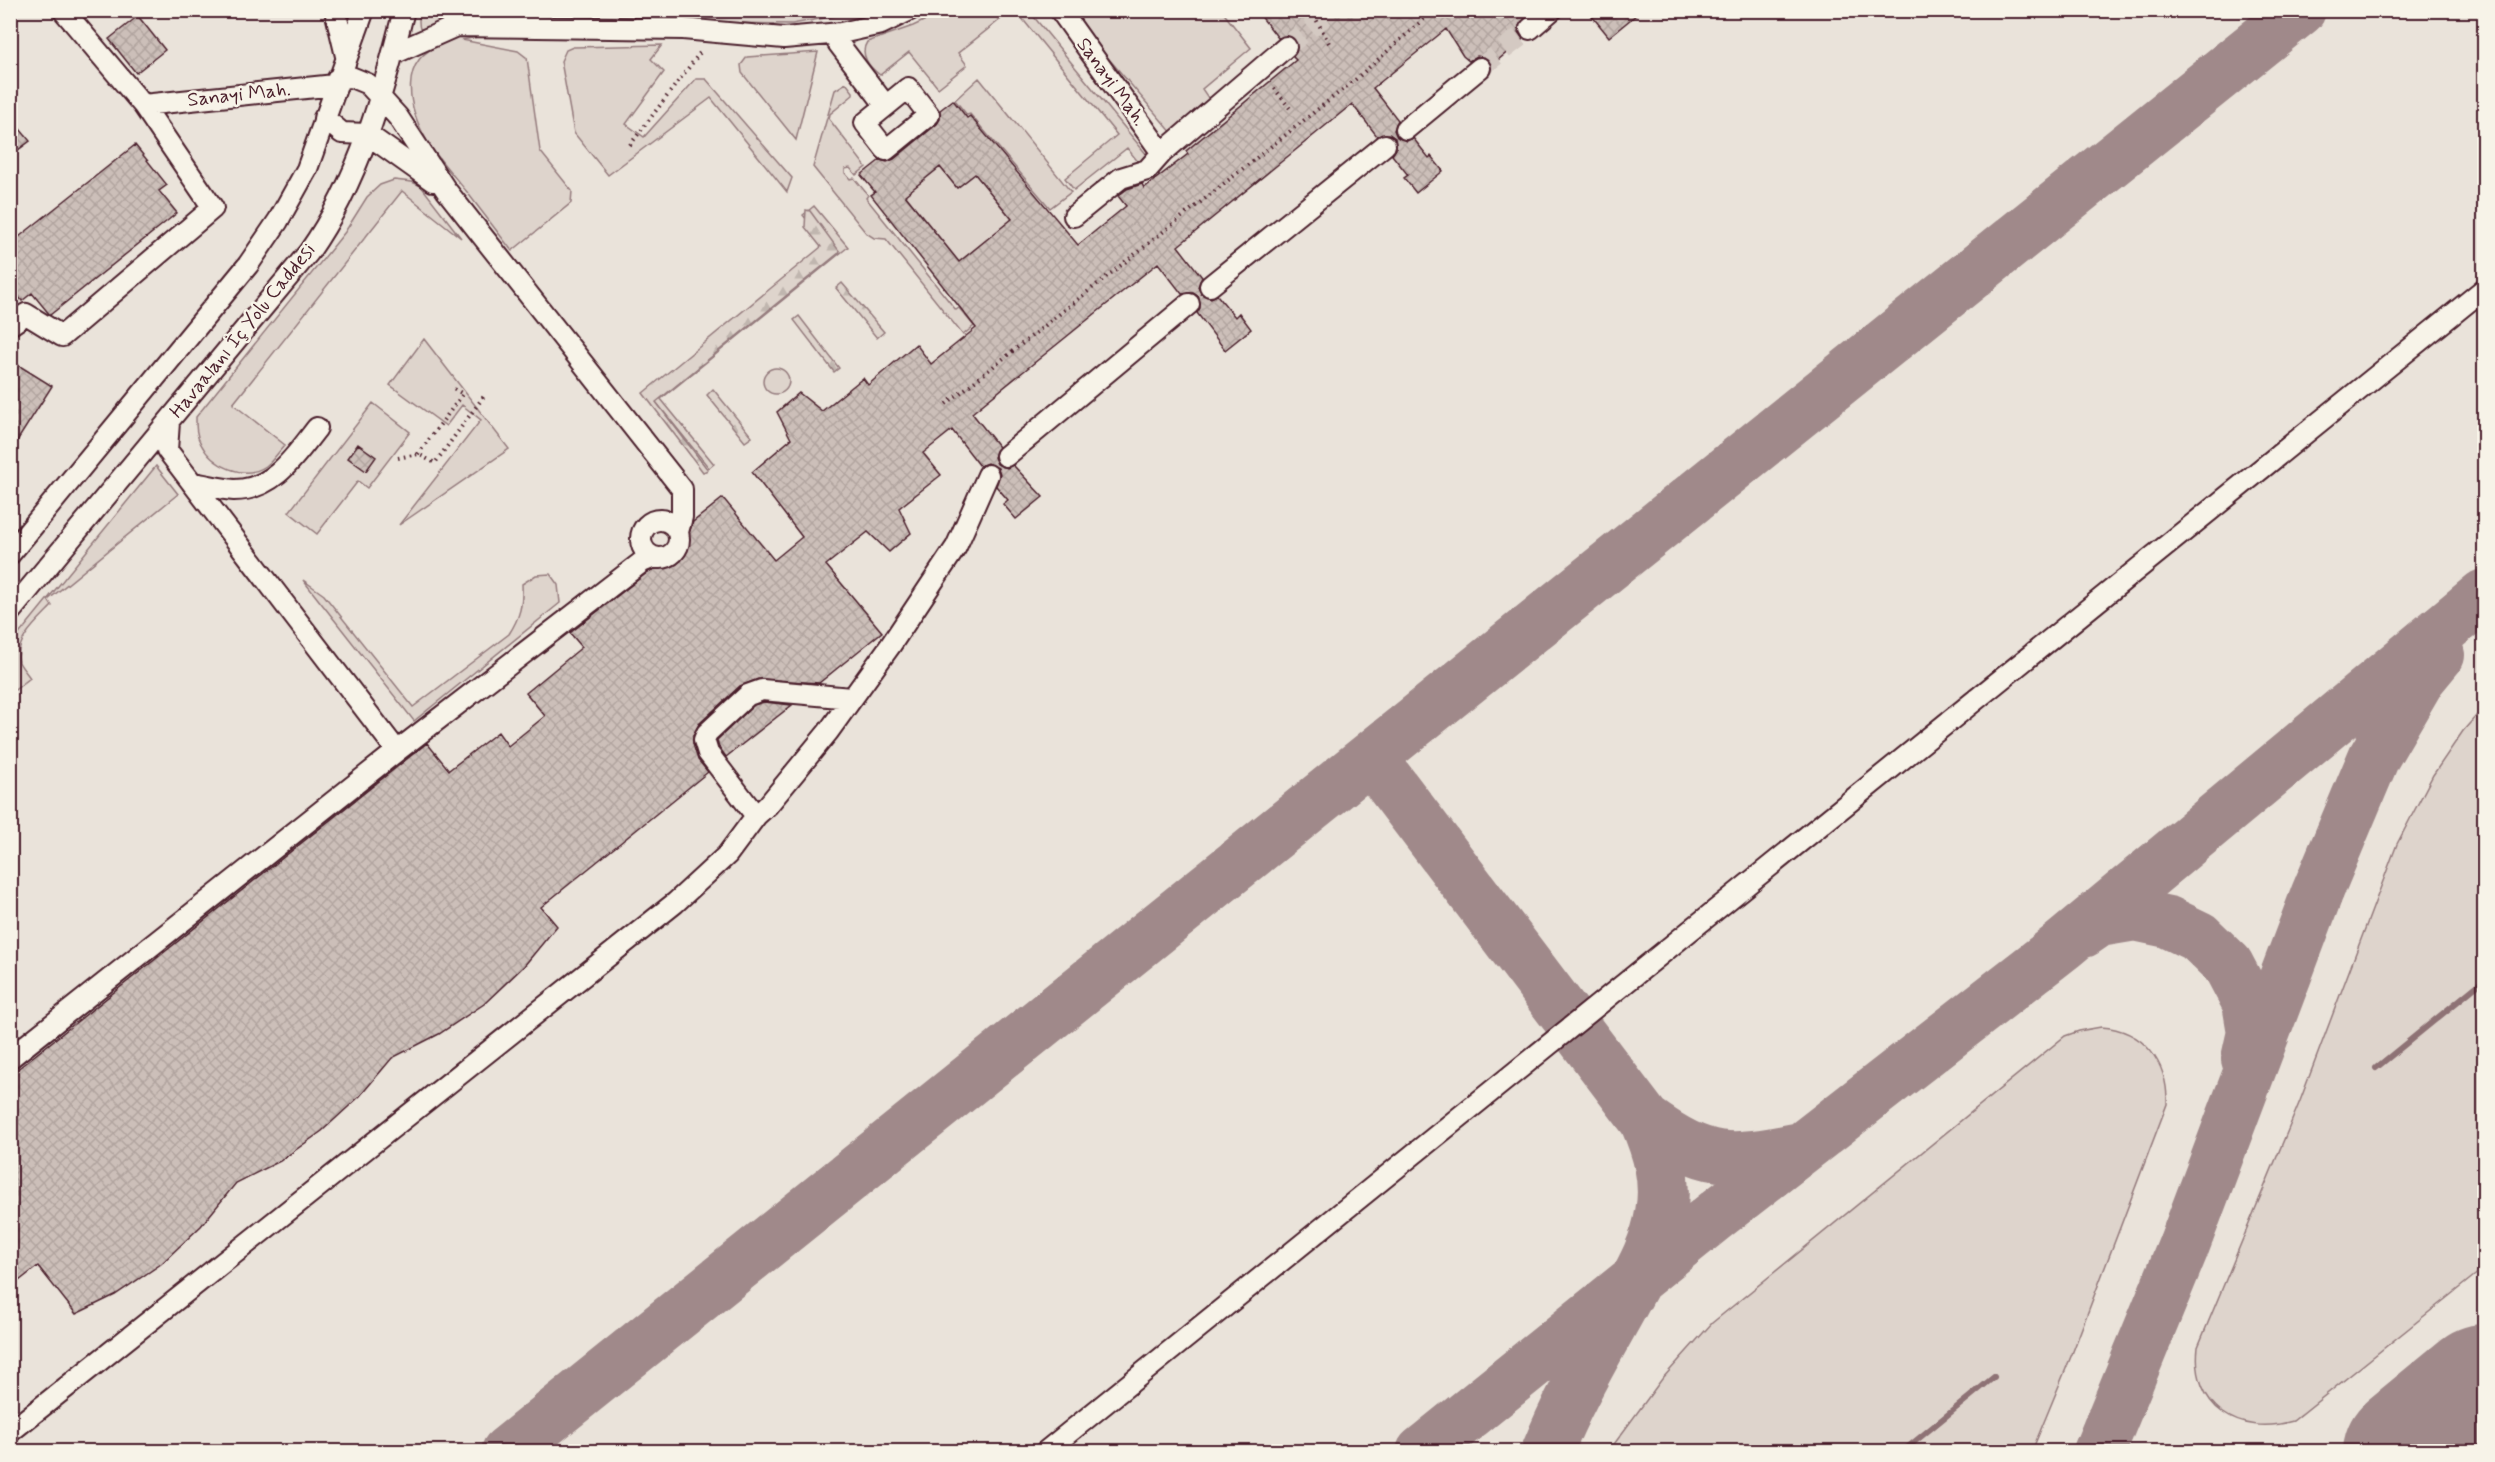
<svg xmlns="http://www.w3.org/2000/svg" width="2495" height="1462" viewBox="0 0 2495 1462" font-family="Mynerve,sans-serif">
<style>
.built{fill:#eae3da}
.grass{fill:#ded4cc;stroke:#947a7c;stroke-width:1.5}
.forest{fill:url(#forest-firs);stroke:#947a7c;stroke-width:1.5}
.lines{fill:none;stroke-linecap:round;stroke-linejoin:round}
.stream{stroke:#8e7275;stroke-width:6}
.taxiway{stroke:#a0898a;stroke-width:52}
.runway{stroke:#a0898a;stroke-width:134}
.building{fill:url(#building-cross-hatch);stroke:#4a1f2b;stroke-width:1.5;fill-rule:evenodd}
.minor-tunnel{stroke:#d4c9c2;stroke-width:20;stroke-dasharray:20 10;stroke-linecap:butt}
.minor-casing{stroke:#4a1f2b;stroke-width:24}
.path{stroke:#4a1f2b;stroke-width:4;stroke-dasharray:1.5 4.5;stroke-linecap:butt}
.minor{stroke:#f7f3e8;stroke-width:20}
.labels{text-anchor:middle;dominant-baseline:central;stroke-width:5;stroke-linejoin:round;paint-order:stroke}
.street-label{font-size:20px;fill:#4a1f2b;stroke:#f7f3e8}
</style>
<defs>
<pattern id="forest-firs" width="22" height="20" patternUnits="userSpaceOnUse" patternTransform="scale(1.5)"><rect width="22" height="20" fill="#ded4cc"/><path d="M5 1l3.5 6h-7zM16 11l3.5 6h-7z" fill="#c0b6af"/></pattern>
<pattern id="building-cross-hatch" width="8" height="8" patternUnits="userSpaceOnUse" patternTransform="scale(1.5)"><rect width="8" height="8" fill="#ccbfb9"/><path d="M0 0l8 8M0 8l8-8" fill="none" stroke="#b1a49f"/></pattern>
</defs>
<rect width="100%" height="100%" fill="#f7f3e8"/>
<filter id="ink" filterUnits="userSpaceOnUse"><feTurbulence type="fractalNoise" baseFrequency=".0167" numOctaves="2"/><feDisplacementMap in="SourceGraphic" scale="12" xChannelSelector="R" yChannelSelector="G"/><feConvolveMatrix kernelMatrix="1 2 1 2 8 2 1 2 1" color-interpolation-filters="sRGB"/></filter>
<g filter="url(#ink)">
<path class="built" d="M10 11H2484V1451H11Z"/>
<path class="grass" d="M420 11H864L792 24 732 23 701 29 577 18 462 40 518 51 527 58 540 151 572 191 571 203 512 251C497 231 482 212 467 192 454 176 438 159 427 141 408 108 397 60 442 44L432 45C420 34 417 27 420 11Z
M945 11H960L962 13 966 11H1011L958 53 967 65 938 88 909 52 880 75C869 67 859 54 867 42L913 26Z
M1016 11H1029L1147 155 1139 163 1127 148 1074 190 1065 178 1117 135Z
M1068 11H1222L1251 48 1202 89 1211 102 1173 134Z
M662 45 651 59 664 72 626 124 644 137 696 79H706L792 178 787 192 711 98 608 175 574 133 561 61 566 50 573 47Z
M818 52 796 140 742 73 741 65 747 57Z
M979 78 1071 192 1050 208 970 114 967 115 955 100Z
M846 83 853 92V95L830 114 829 119 866 167 856 175 850 168 845 169V173L850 179 854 178 868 195 866 198 956 310 959 308 974 326 963 335 886 239 874 238 866 233 813 167 835 90Z
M940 167 957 188 975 174 1012 219 959 262 905 195Z
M394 180 412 182 421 186 461 238 402 191 233 404 285 445C279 451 273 461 266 466 244 481 212 466 201 444 196 436 196 426 196 417L345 232 367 197 380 185Z
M814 206 848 247 661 399 714 464 709 468 647 391 827 245 803 215Z
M424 339 509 449 399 525 481 420 462 405 446 426 390 385Z
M763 381a13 13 0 1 1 26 0a13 13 0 1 1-26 0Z
M373 403 410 432 367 488 358 481 317 534 289 512Z
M156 466 178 494 48 600 52 606C39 620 14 640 19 662 21 667 27 673 30 678L11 693V644Z
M550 574 558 585 560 603 414 721 303 580 324 595 413 707 509 634C520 617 523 604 522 584L536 575Z
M2484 707V1268L2293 1421C2239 1437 2191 1407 2198 1347L2300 1101 2397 844 2433 775 2463 731Z
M2101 1027C2144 1030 2168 1062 2167 1104L2072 1354 2032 1451H1609L1662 1379 1712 1323 2065 1036 2079 1031Z"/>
<path class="forest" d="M806 210 810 211 840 252 656 402 708 470 703 472 643 393 821 247 805 227Z
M842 283 884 332 877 338 836 288Z
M799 316 839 368 834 372 794 320Z
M713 389 752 437 745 442 707 395Z"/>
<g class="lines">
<path class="stream" d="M2376 1068 2484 980
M1902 1452 1994 1377"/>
<path class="taxiway" d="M1371 758 1645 1120C1658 1150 1667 1180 1661 1213 1656 1248 1636 1279 1620 1309 1594 1356 1567 1402 1547 1452
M2083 932 2099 921 2135 915 2168 922 2199 937 2228 965 2248 1003 2253 1032 2247 1059
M1645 1120C1707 1165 1729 1162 1801 1148
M507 1452 2300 10
M1422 1452 1716 1215 2062 946 2484 595
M2099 1452 2184 1245 2317 893 2374 757 2420 678 2439 655"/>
<path class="runway" d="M2410 1452 2484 1391"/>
</g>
<path class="building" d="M1256 10H1527L1528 14 1519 26 1518 32 1523 39 1492 65 1484 57 1477 56 1469 61 1463 56 1446 29 1373 88 1398 120 1394 130 1397 137 1407 141 1413 138 1429 158 1431 156 1443 171 1416 193 1404 178 1408 175 1392 155 1396 149 1395 138 1389 134 1377 136 1352 104 1178 246 1202 277 1198 287 1201 294 1211 298 1217 295 1235 317 1239 313 1251 329 1225 350 1197 313 1200 308 1199 297 1193 293 1182 294 1158 263 972 413 999 447 994 457 997 464 1007 468 1013 465 1043 497 1016 519 1003 504 1008 500 996 486 1000 474 998 468 987 463 980 466 952 430 923 453 941 475 899 508 911 533 889 552 868 532 826 565 882 632 819 683 758 679 740 686 699 724 693 735V744L698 760 708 772 541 907 557 926 524 966 484 1004 439 1034 392 1058 360 1096 322 1131 280 1161 236 1183 201 1226 161 1264 115 1295 76 1314 38 1266 10 1288V1075L427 743 449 770 498 732 508 746 545 716 526 693 582 647 570 633 648 572 663 565 666 558 662 548 670 541 681 544 686 541 693 522 723 498 774 560 802 537 752 472 791 439 777 412 799 393 822 411 863 378 868 385 916 344 931 364 976 328 871 195 875 192 861 175 880 160 887 162 894 159 937 124 940 119V110L953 100 967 118 970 116 1078 245 1126 206 1118 196 1127 189 1142 184 1144 188 1188 154 1186 151 1296 60 1293 57 1297 50 1295 40 1289 36 1278 38ZM940 167 957 188 975 174 1012 219 959 262 905 195Z
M1587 10H1642L1609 37Z
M138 16 165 50 136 73 109 39Z
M10 117 30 141 10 156Z
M135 145 167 185 159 191 177 213 50 315 32 293 22 301 10 286V244Z
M10 360 52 386 10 452Z
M358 444 376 457 366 471 348 458Z
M764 702 792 705 726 757 719 747 717 740 754 705Z"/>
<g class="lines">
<path class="minor-tunnel" d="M1286 47 1332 10
M1480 68 1530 29"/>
<defs>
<path id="minor" d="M335 10 346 56
M477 10 499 26
M1060 10 1162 153
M1530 29 1552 10
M838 43 886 106
M393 54 456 26 683 29 784 38 841 33 881 24 910 10
M338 78 351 77 368 84 398 117 446 190 682 489V517L678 532
M908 88 929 115 886 150 865 123Z
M143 105 335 85
M324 118 342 133 367 134 433 181
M1406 129 1480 68
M1074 216 1121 178 1147 170 1162 153 1286 47
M1210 286 1385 145
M10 325 26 314 62 336 213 208 143 105 63 10
M169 422 167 450 397 751
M1006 456 1189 304
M192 483C206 485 221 489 234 490 274 490 295 456 317 428
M641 539a19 19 0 1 1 38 0a19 19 0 1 1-38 0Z
M10 554 248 265 278 221 307 169 364 10
M10 612 309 252C359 181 383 94 404 10
M756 816 708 753 704 740 707 733 748 695 762 690 851 698
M10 1058 397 751 642 562 654 557
M10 1432 675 903 727 855 756 816 768 805 828 732 890 646 956 547 988 475
M1045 1452 2484 289"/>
</defs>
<use href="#minor" class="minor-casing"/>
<path class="path" d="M1311 10 1329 43
M1274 88 1292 111
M630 145 702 50
M946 404 1356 79 1434 10
M418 454 463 394 453 388
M398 458 418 454 435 463 484 396"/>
<use href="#minor" class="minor"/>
</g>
</g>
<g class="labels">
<g class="street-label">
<text transform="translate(1111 82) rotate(54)">Sanayi Mah.</text>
<text transform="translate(239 95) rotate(-6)">Sanayi Mah.</text>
<text transform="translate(243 331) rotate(-51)">Havaalanı İç Yolu Caddesi</text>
</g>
</g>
<rect width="2495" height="1462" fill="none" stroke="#f7f3e8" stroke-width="36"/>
<rect x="18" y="18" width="2459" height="1426" fill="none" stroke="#4a1f2b" stroke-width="2" filter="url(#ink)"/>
</svg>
